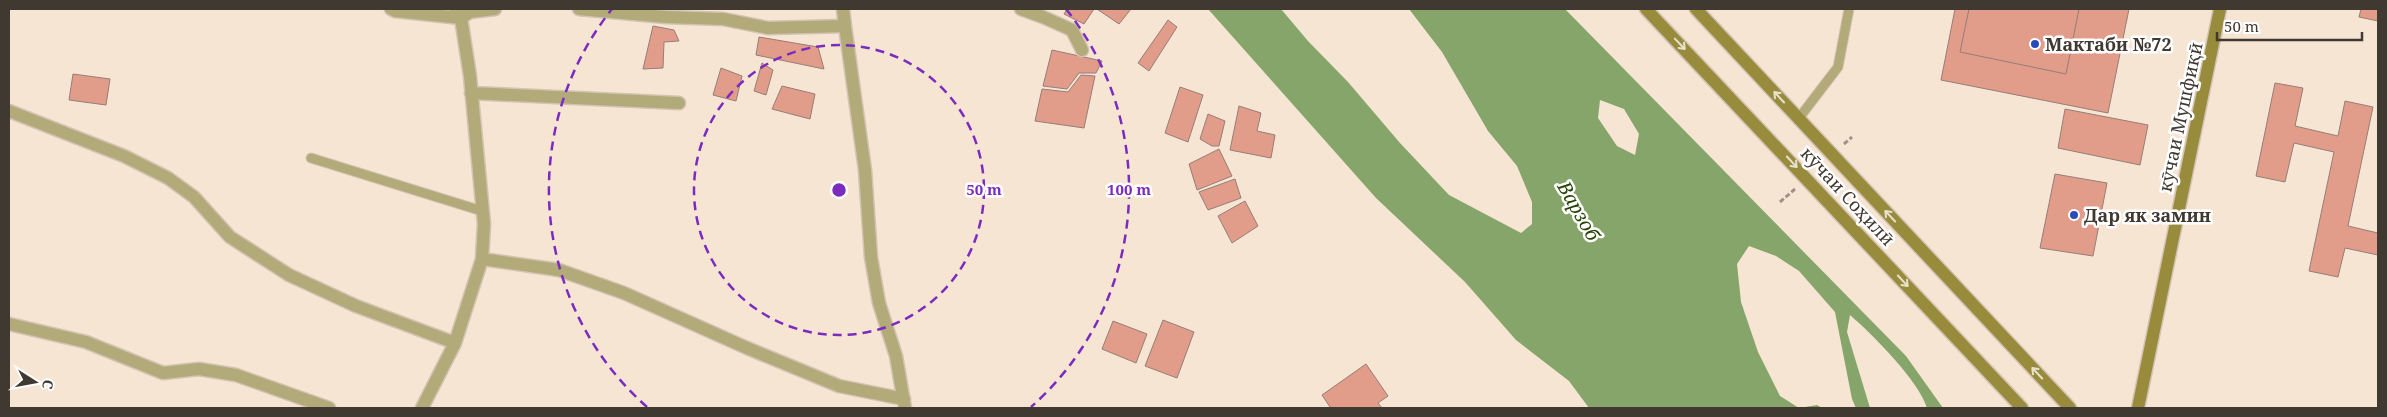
<svg xmlns="http://www.w3.org/2000/svg" width="2387" height="417" viewBox="0 0 2387 417" font-family="'Noto Serif',serif">
<style>
.water{fill:#86a56b;fill-rule:evenodd}
.building{fill:#e29c8a;stroke:#957e78}
.lines{fill:none;stroke-linecap:round;stroke-linejoin:round}
.lane-casing{stroke:#d2c3b3;stroke-width:11}
.street-casing{stroke:#d2c3b3;stroke-width:15}
.secondary-casing{stroke:#d2c3b3;stroke-width:15}
.path{stroke:#a19487;stroke-width:3;stroke-dasharray:5 2.5;stroke-linecap:butt}
.lane{stroke:#b3aa79;stroke-width:9}
.street{stroke:#b3aa79;stroke-width:12}
.secondary{stroke:#998b3c;stroke-width:12}
.oneway{stroke:#e6e2ce}
.ring{fill:none;stroke:#7b2cbf;stroke-width:2.5;stroke-dasharray:9 6}
.poi-dot{fill:#284aba;stroke:#fff;stroke-width:2}
.labels{text-anchor:middle;dominant-baseline:central;stroke-width:5;stroke-linejoin:round;paint-order:stroke}
.poi-label{font-size:18px;font-weight:bold;fill:#403932;stroke:#fff;text-anchor:start}
.street-label{font-size:18px;fill:#403932;stroke:#fff}
.water-label{font-size:19px;font-style:italic;fill:#294503;stroke:#fff}
.centre{fill:#7b2cbf;stroke:#fff;stroke-width:2.5}
.ring-label{font-size:15px;text-anchor:middle;font-weight:bold;fill:#7b2cbf;stroke:#fff;stroke-width:5;stroke-linejoin:round;paint-order:stroke}
</style>
<rect width="100%" height="100%" fill="#f7e5d3"/>
<path class="water" d="M1208 9H1281L1308 41 1348 82 1400 143 1449 195 1521 233 1532 224V202L1517 166 1488 131 1442 52 1409 9H1565L1906 356 1943 408H1927C1919 381 1872 334 1850 315L1847 332 1870 408H1856L1852 399 1835 312 1799 271 1776 256 1749 246 1737 264 1741 302 1758 352 1780 396 1799 408 1817 405 1822 408H1589L1569 381 1516 340 1465 282 1376 198ZM1600 100 1624 109 1639 134 1635 155 1617 146 1598 118Z"/>
<path class="building" d="M1067 9H1094L1084 24 1064 14Z
M1097 9H1131L1119 24Z
M1955 9H2129L2108 113 1941 80Z
M1969 9H2079L2066 74 1960 52Z
M2361 9H2378V21L2359 17Z
M1168 20 1177 27 1149 71 1138 63Z
M653 26 674 30 679 41 664 42 663 68 643 69Z
M759 37 818 47 824 69 756 55Z
M1052 50 1102 61 1096 73H1079L1067 89 1043 86Z
M762 63 773 70 766 95 754 91Z
M721 68 742 76 736 101 713 95Z
M73 74 110 79 106 105 69 100Z
M1081 75 1095 76 1084 128 1035 121 1042 89 1068 92Z
M2275 83 2303 88 2295 126 2338 136 2345 101 2373 107 2348 226 2378 233V255L2345 248 2338 277 2309 271 2334 152 2294 143 2285 182 2256 176Z
M782 86 815 94 810 119 772 109Z
M1180 87 1203 95 1188 142 1165 133Z
M1239 106 1261 113 1257 131 1275 135 1271 158 1230 150Z
M2065 109 2148 125 2140 165 2058 148Z
M1208 114 1225 121 1219 146H1212L1200 139Z
M1219 149 1232 176 1197 190 1189 164Z
M2055 174 2107 183 2093 256 2040 248Z
M1235 179 1241 198 1208 210 1199 192Z
M1245 201 1258 226 1232 243 1218 216Z
M1163 320 1194 332 1177 378 1145 366Z
M1113 321 1147 334 1136 363 1102 349Z
M1366 364 1388 396 1378 403 1382 408H1328L1330 407 1322 395Z"/>
<g class="lines">
<defs>
<path id="lane" d="M1799 118 1838 67 1849 9
M311 158 482 211"/>
<path id="street" d="M391 9 395 11 461 18 470 76 484 224 482 259 455 343 422 408
M456 9 461 18 470 12 495 9
M579 9 666 17 723 19 768 28 845 26 843 9
M1021 9 1043 17 1072 30 1082 50
M845 26 865 170 871 257 879 303 896 356 905 408
M471 93 679 103
M9 111 124 156 168 178 194 197 230 237 289 275 356 306 455 343
M482 259 559 270 624 293 747 348 839 386 904 399
M9 324 86 342 163 373 199 369 236 375 329 408"/>
<path id="secondary" d="M1646 9 2022 408
M1696 9 2070 408
M2138 408 2220 9"/>
</defs>
<use href="#lane" class="lane-casing"/>
<use href="#street" class="street-casing"/>
<use href="#secondary" class="secondary-casing"/>
<path class="path" d="M1844 144 1852 137
M1780 202 1795 189"/>
<use href="#lane" class="lane"/>
<use href="#street" class="street"/>
<use href="#secondary" class="secondary"/>
</g>
<defs><path id="oneway-shaft" d="M-6 0H5M1.5-3L5.5 0L1.5 3" fill="none" stroke-width="1.6" stroke-linecap="round" stroke-linejoin="round" transform="scale(1.25)"/></defs>
<g class="oneway">
<use href="#oneway-shaft" transform="translate(1680 44) rotate(46)"/>
<use href="#oneway-shaft" transform="translate(1779 97) rotate(-133)"/>
<use href="#oneway-shaft" transform="translate(1792 162) rotate(47)"/>
<use href="#oneway-shaft" transform="translate(1890 216) rotate(-133)"/>
<use href="#oneway-shaft" transform="translate(1903 281) rotate(47)"/>
<use href="#oneway-shaft" transform="translate(2037 373) rotate(-133)"/>
</g>
<g class="ring">
<circle cx="839" cy="190" r="145"/>
<path d="M647 407A290 290 0 0 1 612 9M1066 9A290 290 0 0 1 1031 407"/>
</g>
<g class="poi-dot">
<circle cx="2035" cy="44" r="5"/>
<circle cx="2074" cy="215" r="5"/>
</g>
<g class="labels">
<g class="poi-label">
<text x="2045" y="44">Мактаби №72</text>
<text x="2084" y="215">Дар як замин</text>
</g>
<g class="street-label">
<text transform="translate(2180 117) rotate(-78)">кӯчаи Мушфиқӣ</text>
<text transform="translate(1848 196) rotate(47)">кӯчаи Соҳилӣ</text>
</g>
<g class="water-label">
<text transform="translate(1579 211) rotate(60)">Варзоб</text>
</g>
</g>
<circle cx="839" cy="190" r="8" class="centre"/>
<g class="ring-label">
<text x="984" y="195">50 m</text>
<text x="1129" y="195">100 m</text>
</g>
<rect width="2387" height="417" fill="none" stroke="#403932" stroke-width="20"/>
<g transform="translate(35 382) rotate(101)" stroke="#ffffff" stroke-width="4" paint-order="stroke">
<path d="M0-4L9 19L0 12L-9 19Z" fill="#403932"/>
<text y="-8" font-size="14" font-weight="bold" text-anchor="middle" fill="#403932">С</text>
</g>
<path d="M2217 32v8h145v-8" fill="none" stroke="#403932" stroke-width="2.5"/>
<text x="2224" y="32" font-size="15" fill="#403932" stroke="#ffffff" stroke-width="4" paint-order="stroke">50 m</text>
</svg>
